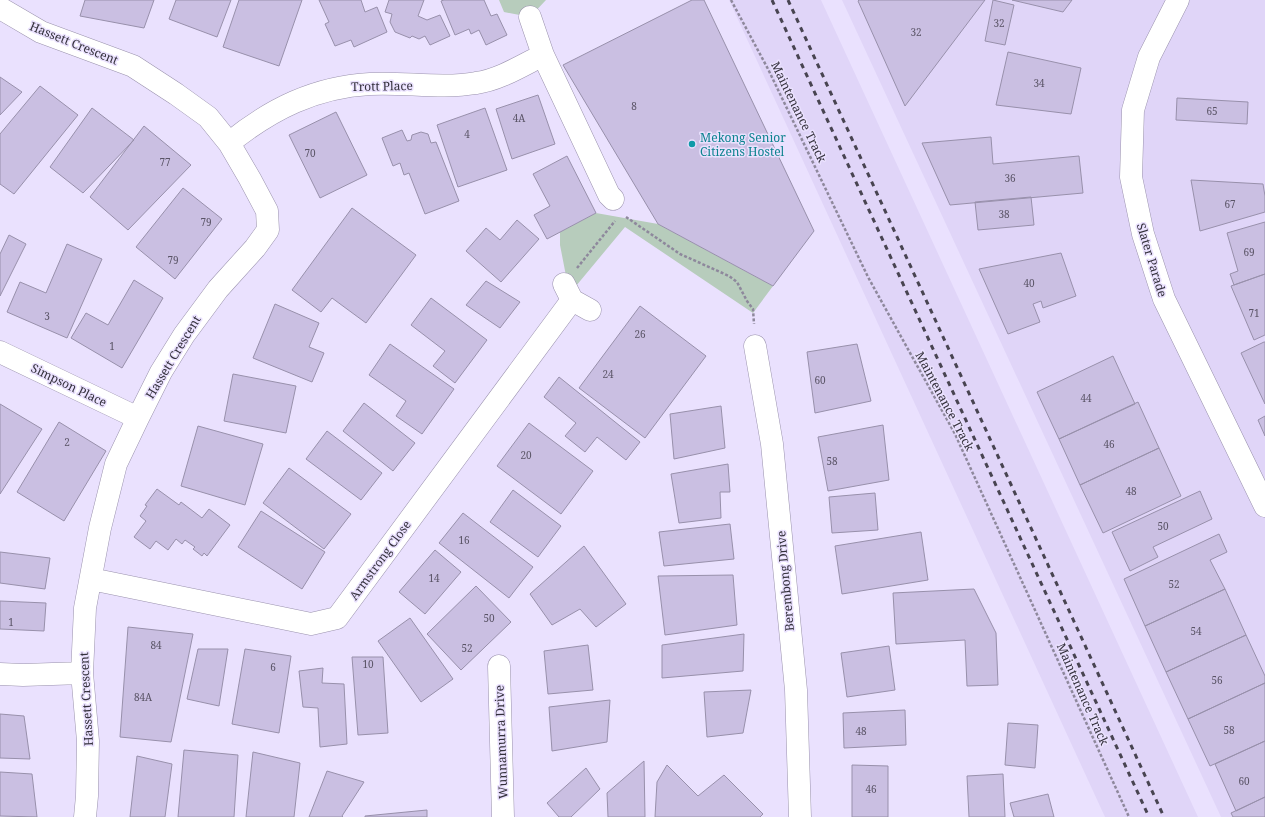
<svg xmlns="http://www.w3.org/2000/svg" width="1265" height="817" viewBox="0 0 1265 817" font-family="'Noto Serif',serif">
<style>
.built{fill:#e0d5f8}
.green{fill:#b7ccbc}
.building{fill:#cabfe2;stroke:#9890ab}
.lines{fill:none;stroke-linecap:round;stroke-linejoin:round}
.minor-casing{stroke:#9a92ad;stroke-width:23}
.path{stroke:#8e889c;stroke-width:2.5;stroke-dasharray:3 2;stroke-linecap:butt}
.minor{stroke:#fff;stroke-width:22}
.rail{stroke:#484451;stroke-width:3;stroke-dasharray:5 5;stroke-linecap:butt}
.culture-dot{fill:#0f9aa8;stroke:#eae1fe;stroke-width:1.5}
.labels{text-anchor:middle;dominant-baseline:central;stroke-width:3;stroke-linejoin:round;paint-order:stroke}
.number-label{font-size:10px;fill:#5a5466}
.street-label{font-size:12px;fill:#34313c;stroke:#eae1fe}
.culture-label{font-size:12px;fill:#0d838f;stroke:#eae1fe;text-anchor:start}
</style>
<rect width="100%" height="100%" fill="#eae1fe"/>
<path class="built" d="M729 0H821L1198 817H1105Z
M842 0H1265V817H1221Z"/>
<path class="green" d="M499 0H546L530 17 504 12Z
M596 213 658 224 773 286 753 313 625 227 576 286 567 281 560 245V232Z"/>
<path class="building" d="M85 0H154L144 28 80 16Z
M176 0H231L217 37 169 19Z
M239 0H302L279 66 223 47Z
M319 0H361L365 12 377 7 387 32 354 47 351 40 335 46 325 24 329 22Z
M389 0H424L418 16 427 20 440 15 450 36 430 45 425 36 419 39 412 36 410 38 395 32 390 22 392 14 385 12Z
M444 0H484L491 16 497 14 507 35 486 45 479 30 471 34 469 29 455 35 441 1Z
M692 0H704L814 231 773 286 658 224 563 65Z
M859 0H985L905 106 858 1Z
M993 0 1014 5 1005 45 985 41Z
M1012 0H1072L1063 12Z
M1008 52 1081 68 1071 114 996 105Z
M0 77 22 92 0 115Z
M40 86 78 115 14 194 0 184V134Z
M538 95 555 144 512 159 496 109Z
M1177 98 1248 102 1247 124 1176 120Z
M92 108 134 140 83 193 50 167Z
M485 108 507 170 458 187 437 125Z
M336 112 367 175 320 198 289 135Z
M144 126 191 165 128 230 90 197Z
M402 130 407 141 411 140 412 135 421 132 428 134 431 143 436 142 459 201 425 214 409 173 404 175 400 163 393 166 382 138Z
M991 137 993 164 1079 156 1083 193 950 205 922 143Z
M567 156 596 213 547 239 534 215 550 206 533 174Z
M1191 180 1263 184 1265 196V212L1200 231Z
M183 188 222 219 175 279 136 247Z
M1031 197 1034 225 978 230 975 202Z
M352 208 416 255 366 323 332 298 321 312 292 290Z
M517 220 539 239 501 282 466 251 486 228 500 240Z
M1265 222V274L1234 285 1230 274 1238 271 1227 233Z
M9 235 26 244 0 296V254Z
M67 244 102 259 67 338 7 312 20 282 46 293Z
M1061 253 1076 296 1043 308 1041 301 1033 304 1040 322 1008 334 979 269Z
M1265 274V335L1254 340 1231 286Z
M134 280 163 298 122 368 71 338 86 313 108 325Z
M486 281 520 302 500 328 466 305Z
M431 298 487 340 455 383 433 366 445 351 411 325Z
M275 304 319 323 309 347 324 353 312 382 253 358Z
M640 306 706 356 645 438 579 388Z
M1264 342H1265V404L1241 353Z
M390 344 454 389 422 434 396 416 406 401 369 375Z
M857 344 871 401 815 413 807 352Z
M1113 356 1135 404 1059 439 1037 392Z
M233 374 296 386 286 433 224 421Z
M559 377 640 442 626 460 597 437 585 452 565 436 576 423 544 397Z
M1138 402 1159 448 1080 485 1059 439Z
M364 403 415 443 393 471 343 431Z
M0 404 42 429 0 494Z
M721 406 725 448 674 459 670 414Z
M1265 416V436L1258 420Z
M59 422 106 451 64 521 17 492Z
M529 423 593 471 561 514 497 466Z
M883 425 889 480 828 491 818 437Z
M198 426 263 444 245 505 181 486Z
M327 431 382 473 361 500 306 459Z
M1159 448 1181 496 1103 533 1080 485Z
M728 464 730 492H720L721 518 679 523 671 474Z
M289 468 351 514 324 549 263 503Z
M157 489 179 505 181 502 202 518 209 509 230 525 207 556 204 553 202 556 193 549 195 547 185 540 182 544 176 539 168 550 156 541 150 549 134 537 146 521 140 516 147 506 145 505Z
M513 490 561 526 538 557 490 522Z
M1200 491 1212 519 1153 547 1158 557 1130 571 1112 532Z
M875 493 878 530 832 533 829 497Z
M261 511 325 552 302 589 238 547Z
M463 513 533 567 509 598 439 543Z
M730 524 734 559 664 566 659 532Z
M921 532 928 580 842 594 835 546Z
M1219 534 1227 552 1210 560 1225 589 1145 626 1124 579Z
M584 546 626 604 596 627 580 609 552 625 530 594Z
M435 550 461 572 425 614 399 592Z
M0 552 50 558 45 589 0 583Z
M733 575 737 625 665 635 658 576Z
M476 586 511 622 461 670 427 634Z
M974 589 996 633 998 685 967 686 965 640 896 644 893 593Z
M1225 589 1246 635 1166 672 1145 626Z
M0 601 46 603 44 631 0 629Z
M410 618 453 679 421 702 378 641Z
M128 627 193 634 171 742 120 737Z
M744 634 743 671 662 678V645Z
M1246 635 1265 676V683L1188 719 1166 672Z
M588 645 593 690 548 694 544 651Z
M889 646 895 690 847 697 841 653Z
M198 649H228L219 706 187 699Z
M245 649 291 656 279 733 232 724Z
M352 657H383L388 733 358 735Z
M323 668 322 683 344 684 347 744 320 747 318 708 303 707 299 671Z
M1265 683V741L1210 766 1188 719Z
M751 690 743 733 707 737 704 692Z
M610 700 607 742 552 751 549 707Z
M905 710 906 745 844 748 843 713Z
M0 714 24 716 30 759 0 758Z
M1008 723 1038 725 1035 768 1005 765Z
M1265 741V797L1236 811 1215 764Z
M184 750 238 755 234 817H178Z
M253 752 300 763 294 817H246Z
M137 756 172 764 165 817H130Z
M644 761 645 817H608L607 793Z
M667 765 698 796 724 775 763 814 760 817H655L657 782Z
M852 765 888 766V817H852Z
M586 768 600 789 571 817H559L547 803Z
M327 771 364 782 342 816 343 817H309Z
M0 772 32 774 37 817 0 816Z
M1003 774 1005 817H969L967 776Z
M1048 794 1054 817H1014L1010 803Z
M1265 797V817H1233L1231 813Z
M427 810V817H365V816Z"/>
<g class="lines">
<defs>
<path id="minor" d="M1178 0 1149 57 1133 110 1131 177 1143 234 1164 299 1265 506
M0 8 41 32 133 66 176 94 208 117 229 143 250 179 267 211 268 230 255 248 218 289 184 335 161 372 138 418 116 464 100 528 85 608 82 673 88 741 87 796 85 817
M530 17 543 55 609 195 613 199
M229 143C271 109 315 87 370 84 405 82 441 89 476 83 499 80 523 65 543 55
M564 284 572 300 590 310
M755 346 772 444 796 690 800 817
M0 352 138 418
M91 579 311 624 337 618 572 300
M499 666 503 817
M0 674 23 675 82 673"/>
</defs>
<use href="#minor" class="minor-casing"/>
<path class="path" d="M731 0 768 69 868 277 955 434 1129 817
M626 217 680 254 729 276 737 282 747 301 753 309 754 324
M577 268 615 221"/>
<use href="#minor" class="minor"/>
<path class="rail" d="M772 0 1149 817
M788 0 1164 817"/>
</g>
<circle class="culture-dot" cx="692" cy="144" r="4"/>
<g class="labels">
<g class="number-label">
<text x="999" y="23">32</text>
<text x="916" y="32">32</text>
<text x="1039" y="83">34</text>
<text x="634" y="106">8</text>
<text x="1212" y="111">65</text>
<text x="519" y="118">4A</text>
<text x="467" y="134">4</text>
<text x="310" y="153">70</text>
<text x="165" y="162">77</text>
<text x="1010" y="178">36</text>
<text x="1230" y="204">67</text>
<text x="1004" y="214">38</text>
<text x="206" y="222">79</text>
<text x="1249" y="252">69</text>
<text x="173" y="260">79</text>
<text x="1029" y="283">40</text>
<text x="1254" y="313">71</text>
<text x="47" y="316">3</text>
<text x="640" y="334">26</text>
<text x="112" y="346">1</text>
<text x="608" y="374">24</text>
<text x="820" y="380">60</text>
<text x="1086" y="398">44</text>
<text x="67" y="442">2</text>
<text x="1109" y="444">46</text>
<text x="526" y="455">20</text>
<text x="832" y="461">58</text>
<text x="1131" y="491">48</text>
<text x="1163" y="526">50</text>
<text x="464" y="540">16</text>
<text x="434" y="578">14</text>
<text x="1174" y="584">52</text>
<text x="489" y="618">50</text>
<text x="11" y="622">1</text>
<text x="1196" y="631">54</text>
<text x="156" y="645">84</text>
<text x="467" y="648">52</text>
<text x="368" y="664">10</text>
<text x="273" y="667">6</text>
<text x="1217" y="680">56</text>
<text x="143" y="697">84A</text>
<text x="1229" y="730">58</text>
<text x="861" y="731">48</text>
<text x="1244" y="781">60</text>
<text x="871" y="789">46</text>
</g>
<g class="street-label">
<text transform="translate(74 43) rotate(22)">Hassett Crescent</text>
<text transform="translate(382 86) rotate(-1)">Trott Place</text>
<text transform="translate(799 112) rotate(64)">Maintenance Track</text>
<text transform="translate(1152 260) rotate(73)">Slater Parade</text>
<text transform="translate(173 357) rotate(-59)">Hassett Crescent</text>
<text transform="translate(69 385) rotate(26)">Simpson Place</text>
<text transform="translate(945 401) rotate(62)">Maintenance Track</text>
<text transform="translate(380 560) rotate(-54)">Armstrong Close</text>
<text transform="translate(785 581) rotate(-95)">Berembong Drive</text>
<text transform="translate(1083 694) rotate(66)">Maintenance Track</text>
<text transform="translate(86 699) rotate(-93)">Hassett Crescent</text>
<text transform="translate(501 742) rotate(-92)">Wunnamurra Drive</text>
</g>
<g class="culture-label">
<text x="700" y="137">Mekong Senior<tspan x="700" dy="14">Citizens Hostel</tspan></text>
</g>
</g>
</svg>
